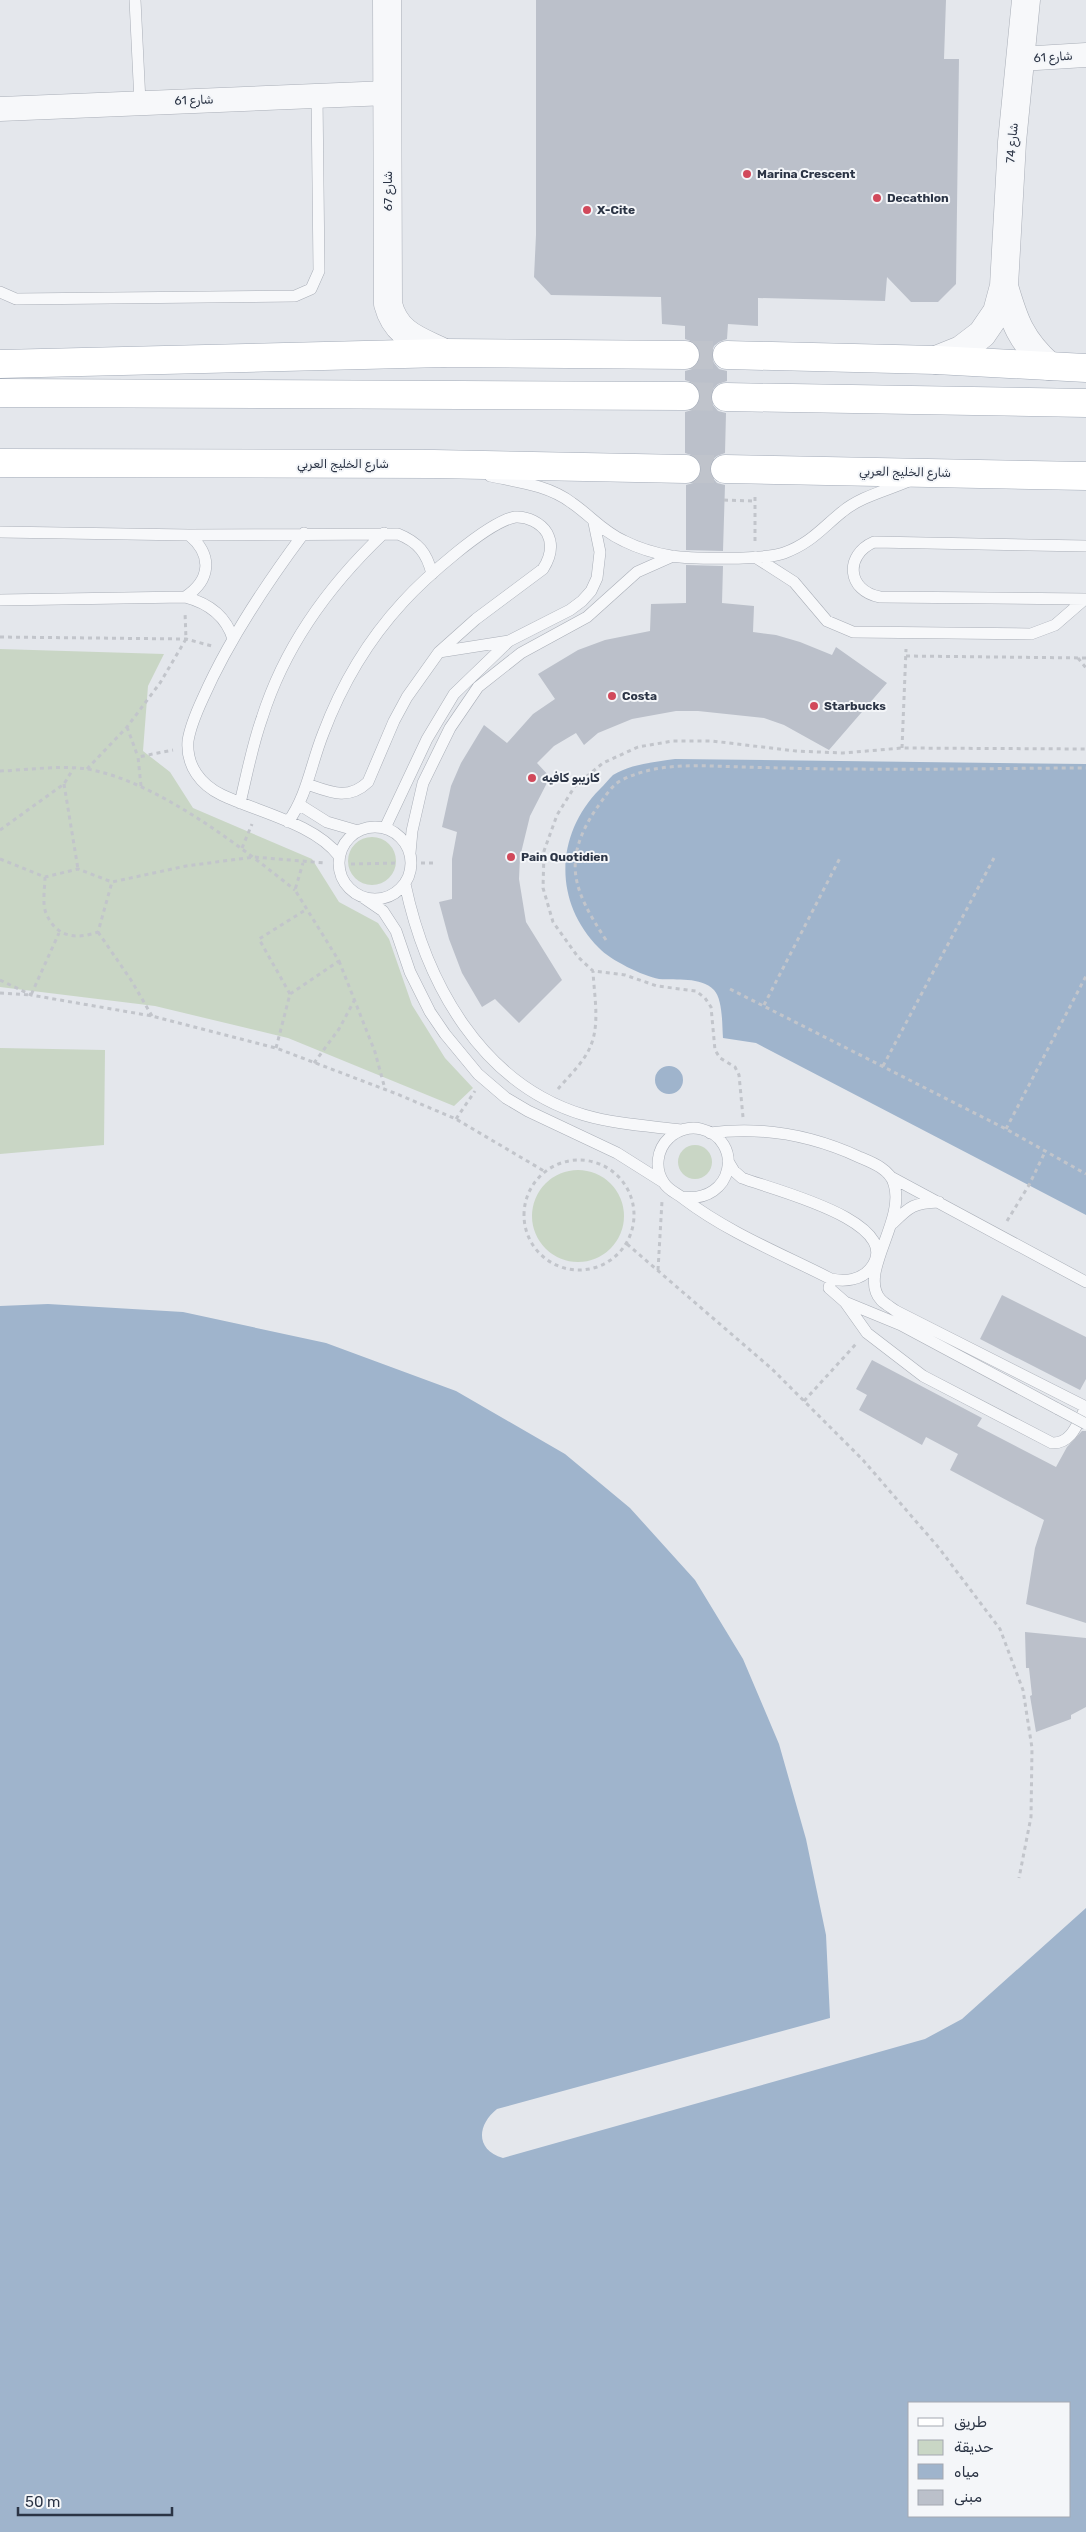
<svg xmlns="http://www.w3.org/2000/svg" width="1086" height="2532" viewBox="0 0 1086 2532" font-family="Rubik,'Noto Naskh Arabic',sans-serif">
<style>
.green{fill:#c9d6c5}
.water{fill:#9fb4cc;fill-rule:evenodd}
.building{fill:#bbc0ca}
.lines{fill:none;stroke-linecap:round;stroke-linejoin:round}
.primary-tunnel{stroke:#bfc3cb;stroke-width:28;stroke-dasharray:28 14;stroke-linecap:butt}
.service-casing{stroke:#a9aeb7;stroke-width:12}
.minor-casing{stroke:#a9aeb7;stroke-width:25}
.tertiary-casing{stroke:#a9aeb7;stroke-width:29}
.primary-casing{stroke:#a3abb8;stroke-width:29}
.path{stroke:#c2c5cb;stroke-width:3;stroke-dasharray:4 4;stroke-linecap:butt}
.service{stroke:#f7f8fa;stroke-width:11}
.minor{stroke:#f7f8fa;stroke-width:24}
.tertiary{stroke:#f7f8fa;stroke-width:28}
.primary{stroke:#fff;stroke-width:28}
.service-bridge-casing{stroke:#a9aeb7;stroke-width:12;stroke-linecap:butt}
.service-bridge{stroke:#f7f8fa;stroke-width:11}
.poi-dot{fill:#d1495b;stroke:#f4f6f9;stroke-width:2}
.labels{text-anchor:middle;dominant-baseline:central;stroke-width:4;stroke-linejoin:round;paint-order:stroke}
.street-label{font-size:12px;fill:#2b3445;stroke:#f4f6f9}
.poi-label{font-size:12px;font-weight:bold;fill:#2b3445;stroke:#f4f6f9;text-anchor:start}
</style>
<rect width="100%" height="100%" fill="#e4e7ec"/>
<path class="green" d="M0 649 164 654 148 686 143 751 170 772 193 808 312 859 339 902 378 923 389 939 412 1005 445 1058 473 1088 454 1106 288 1038 155 1006 0 987Z
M348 861a24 24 0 1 1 48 0a24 24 0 1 1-48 0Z
M0 1048 105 1050 104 1145 0 1154Z
M678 1162a17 17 0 1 1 34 0a17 17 0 1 1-34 0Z
M532 1216a46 46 0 1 1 92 0a46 46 0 1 1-92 0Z"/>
<path class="water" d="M675 759 1086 764V1215L756 1043 723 1038C722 1025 723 1000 714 990 700 976 677 981 659 979 643 976 610 960 599 948 553 902 555 834 600 789 604 785 609 779 613 775 631 764 655 762 675 759Z
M655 1080a14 14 0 1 1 28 0a14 14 0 1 1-28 0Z
M48 1304 183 1312 326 1343 456 1391 565 1454 630 1508 695 1580 743 1659 779 1744 806 1839 826 1935 830 2018 497 2109C477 2125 475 2150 503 2158L925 2039 962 2019 1086 1908V2532H0V1306ZM910 2403H1070V2516H910Z"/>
<path class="building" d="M536 0H946L944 59H959L956 284 938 302H911L887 277 885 301 758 298V326L728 324 727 339 719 342 714 346 711 354 714 363 719 369 727 371V381L718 384 713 389 710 396 713 405 718 411 726 413 725 453 717 456 711 461 709 468 712 477 717 483 725 485 723 551 686 550V485L693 483 699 477 702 469 699 461 694 456 685 453V412L692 410 698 404 701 396 698 388 693 383 685 380V371L692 369 698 363 701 355 699 348 693 342 685 339V326L662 324 661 297 551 295 534 277 536 235Z
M686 565 723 566 722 603 754 606 753 632 776 635 800 642 832 655 836 647 887 683 829 750 784 725 764 718 698 711H676L632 719 598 733 584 745 576 733 554 746 537 763 550 777 530 816 520 857 519 879 526 922 562 980 519 1023 495 999 482 1007 462 973 449 939 439 902 452 899V859L457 832 442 827 451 786 461 763 484 725 507 743 533 714 555 699 538 674 578 650 605 640 650 631 651 604 686 603Z
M1002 1295 1086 1337V1379L1080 1390 980 1339Z
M872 1360 982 1418 977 1426 1056 1467 1067 1447 1082 1431H1086V1623L1026 1604 1035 1548 1044 1520 950 1470 958 1454 926 1437 922 1445 859 1410 867 1395 856 1389Z
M1025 1632 1086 1638V1707L1071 1715V1719L1036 1732 1030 1696 1032 1695 1029 1668H1026Z"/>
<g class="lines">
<path class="primary-tunnel" d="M685 355H727
M685 396 726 397
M686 469H725"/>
<defs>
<path id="service" d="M135 0 140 102
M0 292 16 299 295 296 311 289 319 271 317 96
M490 476C518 482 548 485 572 503 591 516 602 531 624 541 638 548 654 553 671 556 692 559 765 560 784 553 811 543 822 528 842 512 861 496 889 490 911 480
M0 532 189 535 398 534C418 542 427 553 432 574
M304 533C266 584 229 639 203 698 197 711 190 727 188 741 186 766 201 785 222 795 258 812 315 824 339 856
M1086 546 874 542C844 555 847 591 880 597L1086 599
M755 557 794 582 827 621 853 632 1031 634 1055 625 1085 599
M185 597C211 580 213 555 189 535
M0 600 185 597C208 603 226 616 233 639
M439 652 509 641
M240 803C247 774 252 746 262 718 285 645 329 585 384 533
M300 805 327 822 358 831
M288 822C307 796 311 764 323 734 341 686 368 640 403 602 423 580 487 522 515 517 527 516 541 523 547 533 554 546 550 558 543 569L476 619 439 652 407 697 394 721 368 782C348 801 330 792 307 784
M339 863a36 36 0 1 1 72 0a36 36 0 1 1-72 0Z
M385 828 427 739 454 694 509 641 570 610 582 601 591 591 597 578 600 552 594 523
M410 853 412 831 423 783 450 728 478 687 521 653 587 617 637 572 673 556
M405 884C426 983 481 1084 584 1115 615 1124 649 1126 681 1130
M364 898 383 911 396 931 410 972 430 1012 445 1034 478 1074 506 1098 528 1111 617 1153 663 1182
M710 1133C762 1126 811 1135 859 1157 871 1162 890 1169 894 1184 906 1221 857 1274 881 1300 885 1304 892 1308 896 1311L1086 1407
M891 1177 1086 1282
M682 1197C735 1204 744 1139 701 1129 690 1126 677 1130 669 1138 657 1149 654 1169 664 1183 669 1191 677 1193 684 1199 729 1233 782 1254 831 1279 845 1282 861 1280 870 1269 909 1222 770 1189 742 1178L734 1171 728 1161
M893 1223C910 1206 914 1203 939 1202
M831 1279 829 1288 845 1302 901 1325 1058 1409
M845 1302 867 1333 923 1376 1052 1443C1072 1444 1078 1422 1086 1407"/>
<path id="minor" d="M1020 59 1086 55
M0 109 388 93"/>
<path id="tertiary" d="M387 0 388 304C396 335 418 340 444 353
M1004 286C1014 321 1021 341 1049 366
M936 360 961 350 982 334 997 312 1004 286 1012 142 1026 0"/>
<path id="primary" d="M727 355 936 360 1086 368
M0 364 444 353 685 355
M0 393 685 396
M726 397 1086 403
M0 463 434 464 686 469
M725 469 1086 476"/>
</defs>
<use href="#service" class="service-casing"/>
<use href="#minor" class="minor-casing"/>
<use href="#tertiary" class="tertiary-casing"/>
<use href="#primary" class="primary-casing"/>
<path class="path" d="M724 500 755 501
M755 541V493
M0 637 186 639 212 646
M906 656 1086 658
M1078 658 1086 668
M127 727 138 757
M902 748 906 649
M87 769 127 727 160 683 186 639 185 612
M0 771C28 770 60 765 87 769 157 781 241 847 295 890
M64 784 78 869
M141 786 138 757 173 750
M0 830 64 784 73 769
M242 848 252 824
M0 859 45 877 78 869 112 882 186 866 254 857 325 863
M421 863H434
M351 864 397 863
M45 877C45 887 42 904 46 913 56 937 75 940 98 932L112 882
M98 932 131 980 152 1016
M606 940C574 891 561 862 596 809 602 801 611 786 620 781 658 761 701 766 743 767 779 768 815 769 852 769 930 770 1008 768 1086 768
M339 961 375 1052 385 1089
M0 980 31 995 152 1016 276 1048 397 1094 456 1119 544 1171
M730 989 1006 1129 1086 1174
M0 993 31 995 59 933
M290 994 259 939 307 909
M764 1005 841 856
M276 1048 290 994 339 961 295 890 303 863
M314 1063 339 1029 354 1001
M883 1066 994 858
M558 1089C569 1076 585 1061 591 1045 600 1023 594 994 593 971
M743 1117 739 1075 735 1067 720 1058 715 1050 711 1007 705 998 696 991 657 986 625 975 593 971 578 957 553 922 543 888 544 851 557 815 575 786 603 763 638 747 673 741H712L796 751 843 753 902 748 1086 749
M456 1119 475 1091
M1006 1129 1086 976
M524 1215a55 55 0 1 1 110 0a55 55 0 1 1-110 0Z
M1007 1221 1029 1185 1045 1152
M627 1244 772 1369 863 1460 939 1548 1000 1629 1023 1690 1032 1748 1031 1817 1019 1878
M658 1270 662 1201
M804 1401 856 1344"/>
<use href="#service" class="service"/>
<use href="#minor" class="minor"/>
<use href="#tertiary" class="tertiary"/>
<use href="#primary" class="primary"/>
<defs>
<path id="service-bridge" d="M1058 1409 1086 1424"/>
</defs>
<use href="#service-bridge" class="service-bridge-casing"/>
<use href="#service-bridge" class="service-bridge"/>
</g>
<g class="poi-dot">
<circle cx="747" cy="174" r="5"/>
<circle cx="877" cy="198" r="5"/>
<circle cx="587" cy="210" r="5"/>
<circle cx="612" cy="696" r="5"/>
<circle cx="814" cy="706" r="5"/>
<circle cx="532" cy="778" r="5"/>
<circle cx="511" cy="857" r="5"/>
</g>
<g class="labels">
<g class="street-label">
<text transform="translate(1053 57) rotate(-4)">شارع 61</text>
<text transform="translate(194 100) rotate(-2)">شارع 61</text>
<text transform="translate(1012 143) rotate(-85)">شارع 74</text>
<text transform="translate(388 191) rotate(-90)">شارع 67</text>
<text x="343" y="464">شارع الخليج العربي</text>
<text transform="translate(905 472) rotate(1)">شارع الخليج العربي</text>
</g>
<g class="poi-label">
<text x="757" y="174">Marina Crescent</text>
<text x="887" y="198">Decathlon</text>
<text x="597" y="210">X-Cite</text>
<text x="622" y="696">Costa</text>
<text x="824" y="706">Starbucks</text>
<text x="542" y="778">كاريبو كافيه</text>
<text x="521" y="857">Pain Quotidien</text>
</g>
</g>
<rect x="908" y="2402" width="162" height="115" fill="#f4f6f9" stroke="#a4a8b1"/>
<rect x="918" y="2418" width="25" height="8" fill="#ffffff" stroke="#a4a8b1"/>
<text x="954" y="2427" font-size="15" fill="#2b3445">طريق</text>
<rect x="918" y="2440" width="25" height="15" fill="#c9d6c5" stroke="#a4a8b1"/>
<text x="954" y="2452" font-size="15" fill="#2b3445">حديقة</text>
<rect x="918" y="2464" width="25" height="15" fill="#9fb4cc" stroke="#a4a8b1"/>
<text x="954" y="2477" font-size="15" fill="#2b3445">مياه</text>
<rect x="918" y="2490" width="25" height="15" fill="#bbc0ca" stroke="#a4a8b1"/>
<text x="954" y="2502" font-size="15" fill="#2b3445">مبنى</text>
<path d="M18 2507v8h154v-8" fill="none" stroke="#2b3445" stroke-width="2.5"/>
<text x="25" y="2507" font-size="15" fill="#2b3445" stroke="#f4f6f9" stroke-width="4" paint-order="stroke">50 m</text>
</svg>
